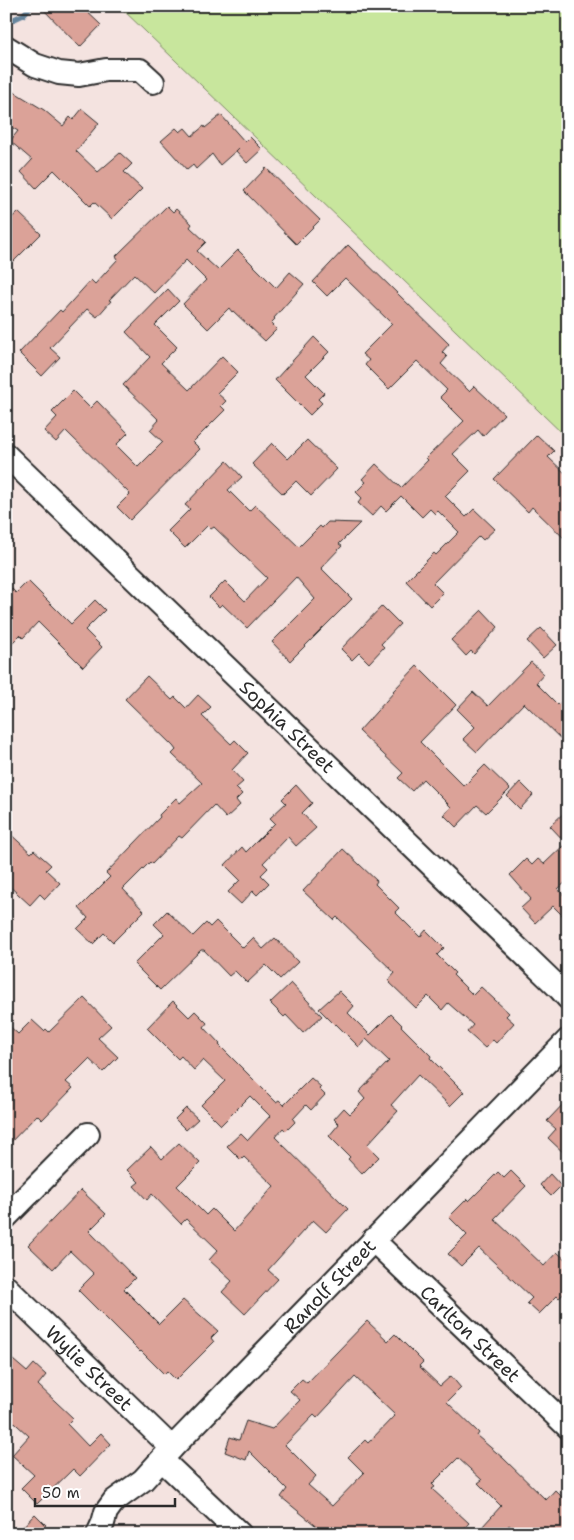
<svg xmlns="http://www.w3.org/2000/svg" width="574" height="1540" viewBox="0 0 574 1540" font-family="'Shantell Sans',sans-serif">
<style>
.green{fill:#c8e69d;stroke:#7a8864}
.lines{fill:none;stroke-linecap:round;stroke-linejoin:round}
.stream{stroke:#66869e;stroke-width:5.5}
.building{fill:#dba298;stroke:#2b2b2b;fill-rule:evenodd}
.street-casing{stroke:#2b2b2b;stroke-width:26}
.street{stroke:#fff;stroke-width:22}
.labels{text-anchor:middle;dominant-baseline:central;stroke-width:4;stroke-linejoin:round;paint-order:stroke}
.street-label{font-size:19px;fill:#2b2b2b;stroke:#fff}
</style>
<rect width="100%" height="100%" fill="#f4e3e0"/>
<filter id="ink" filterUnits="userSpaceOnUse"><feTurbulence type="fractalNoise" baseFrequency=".02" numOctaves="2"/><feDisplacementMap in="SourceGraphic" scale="10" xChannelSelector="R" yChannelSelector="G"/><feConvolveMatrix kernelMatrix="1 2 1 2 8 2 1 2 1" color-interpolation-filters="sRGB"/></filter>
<g filter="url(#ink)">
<path class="green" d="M119 6H568V439Z"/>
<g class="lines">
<path class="stream" d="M10 21 23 15 31 6"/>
</g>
<path class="building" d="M40 6H81L101 25 80 47Z
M6 87 44 110 63 126 70 117 73 120 82 109 99 123 76 151 98 172 120 153 132 164 124 172 142 189 112 219 94 202 90 206 54 170 36 188 21 172 32 160 10 141 18 131 6 124Z
M221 115 245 142 250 137 262 149 247 163 236 151 239 148 220 165 212 154 196 169 193 165 187 170 161 141 176 128 180 132 185 128 192 136 204 126 205 128Z
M266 168 320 220 296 244 244 191Z
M167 206 173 212 176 209 192 224 190 227 206 242 197 251 218 270 238 250 276 288 290 272 304 284 274 318 275 319 271 323 277 329 265 341 233 311 232 312 229 308 208 329 183 304 206 280 186 260 154 293 134 274 109 300 111 301 97 317 87 309 50 348 60 357 42 376 19 353 60 310 62 312 91 280 95 284 118 259 116 256Z
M18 212 41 234 13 262 6 255V223Z
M348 245 449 344 442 352 447 357 441 364 469 391 474 386 504 414 483 436 478 430 453 454 470 471 445 496 466 517 474 509 495 529 483 540 479 536 433 583 443 593 430 606 406 581 434 553 436 555 459 532 438 511 435 514 430 509 422 517 401 496 386 511 381 506 372 516 358 503 362 498 356 492 366 482 362 479 376 464 401 488 428 460 426 458 464 421 440 397 447 390 417 361 389 389 365 365 369 360 362 354 392 324 345 278 327 296 313 282Z
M168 289 179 301 155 325 177 347 161 363 189 390 222 356 238 372 217 393 226 401 221 406 225 410 193 442 200 449 130 520 117 507 130 494 66 431 56 442 44 431 57 417 52 412 73 391 90 408 97 401 128 433 116 445 138 467 163 442 150 430 159 420 123 385 150 357 126 332Z
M314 337 329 352 306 375 324 393 318 399 322 403 310 415 275 380Z
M537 435 554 451 548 457 568 476V542L532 507 528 512 494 479Z
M307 440 337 469 311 496 296 481 283 494 252 464 272 443 288 459Z
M227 461 242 477 228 490 249 511 255 505 299 547 320 526 322 528 328 522 360 523 339 544 342 546 321 568 352 599 290 661 272 642 315 599 296 577 247 628 222 604 219 607 209 597 225 581 245 601 267 578 214 527 211 529 208 525 185 548 168 531 190 509 185 505Z
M28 581 71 624 95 600 105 610 85 630 102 647 83 667 38 622 23 638 20 635 6 649V583L16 593Z
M382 606 400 624 381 644 384 647 369 663 359 653 352 660 341 649Z
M482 610 498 627 474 654 471 651 466 656 451 640Z
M541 628 557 645 543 658 527 641Z
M531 662 544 674 536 683 558 705 568 695V746L524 703 477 752 463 739 475 727 457 709 473 692 488 706Z
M417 666 456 705 420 742 464 786 485 765 510 789 486 813 477 805 456 827 444 815 451 807 423 779 412 791 398 778 403 773 359 731 394 692 393 691Z
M147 676 172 700 175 697 186 708 198 695 211 707 202 716 231 744 235 740 248 753 232 770 243 782 236 788 242 794 236 800 240 805 226 818 214 805 182 838 179 836 152 864 150 862 123 889 144 911 113 942 104 933 93 944 77 929 88 918 79 908 110 877 106 873 160 817 159 815 176 798 180 803 202 783 172 754 176 750 173 746 125 699Z
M520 782 533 795 520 809 507 796Z
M296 785 312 803 302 813 316 828 296 846 288 837 263 863 268 868 261 875 269 883 257 895 253 891 241 904 228 892 240 880 225 865 242 847 246 852 275 823 270 818 286 803 282 799Z
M568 809V880L558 889 568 900V921L553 906 535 923 521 908 531 899 510 875 526 859 532 865 538 859 544 864 566 843 550 826Z
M6 830 31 853 34 850 51 865 46 870 60 883 45 899 40 894 30 905 6 883Z
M343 849 377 881 375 884 399 908 395 912 420 937 426 930 444 948 437 955 455 973 453 975 473 995 481 987 509 1013 506 1016 514 1023 496 1043 493 1040 485 1048 467 1032 473 1025 448 1003 442 1010 428 996 416 1008 388 981 395 973 337 917 334 920 303 891Z
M167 911 193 936 206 923 210 927 216 921 243 948 253 938 263 949 275 938 298 962 280 979 266 965 247 983 235 971 229 976 204 950H201L160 990 134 964 164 934 154 924Z
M291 983 322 1016 303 1033 286 1015 284 1017 270 1003Z
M339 991 354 1006 348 1013 370 1035 391 1014 402 1025 401 1026 431 1056 430 1058 464 1092 450 1106 418 1075 391 1105 398 1111 367 1145 379 1157 362 1174 348 1159 350 1157 329 1136 339 1124 334 1119 344 1108 350 1114 365 1099 359 1092 389 1061 366 1039 359 1047 336 1024 335 1025 319 1009Z
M84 998 111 1026 98 1038 118 1057 103 1072 89 1059 66 1082 73 1088 42 1120 37 1115 6 1147V1023L18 1034 32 1020 44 1031 46 1029 49 1032Z
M173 1001 189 1017 195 1011 207 1023 204 1027 220 1044 219 1045 276 1102 279 1100 284 1105 311 1078 321 1087 319 1089 325 1095 311 1110 306 1105 293 1119 295 1122 286 1131 283 1128 275 1137 348 1209 326 1232 313 1220 268 1270 278 1279 245 1314 222 1292 232 1281 209 1260 218 1250 186 1219 181 1224 152 1194 147 1200 134 1186 139 1182 127 1170 151 1147 162 1159 179 1143 200 1163 177 1186 206 1215 212 1209 234 1231 274 1186 244 1157 241 1160 227 1146 241 1133 248 1140 270 1116 250 1096 221 1125 201 1105 225 1081 203 1060 194 1070 181 1056 178 1059 147 1028Z
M568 1099V1157L548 1138 556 1129 547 1121Z
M186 1108 198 1119 186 1130 175 1119Z
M511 1171 526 1186 494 1219 544 1266 557 1252 568 1262V1290L559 1298 557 1296 539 1314 527 1303 532 1298 479 1248 461 1266 448 1254 467 1235 449 1217 467 1199 469 1201 498 1172 504 1178Z
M550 1174 561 1186 551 1196 540 1185Z
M81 1190 106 1214 89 1231 135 1278 124 1289 159 1324 183 1300 218 1331 211 1338 214 1342 176 1380 167 1371 164 1374 141 1351 140 1352 78 1290 94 1274 70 1251 53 1269 28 1245Z
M367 1321 388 1341 395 1334 423 1362 419 1366 440 1386 451 1376 461 1388 447 1402 479 1433 477 1436 503 1458 546 1500 555 1490 568 1503V1534H519L509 1525 500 1534H490L482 1527 501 1506 478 1483 482 1480 458 1458 432 1484 435 1487 432 1489 469 1523 459 1534H326L281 1497 287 1489 249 1451 246 1460 225 1452 230 1437 239 1440 246 1421 272 1429 300 1400 290 1391 302 1379 307 1383ZM355 1377 395 1415 368 1443 365 1440 348 1457 364 1473 332 1506 308 1485 316 1476 285 1445 314 1415 317 1418Z
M6 1354 27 1372 34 1364 46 1375 38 1385 73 1418 67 1424 88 1446 101 1433 111 1444 80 1476 73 1469 37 1504 21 1488 34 1475 12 1455 29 1436 6 1415Z
M35 1514 46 1525 37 1534H16Z"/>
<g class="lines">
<defs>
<g id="street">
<path d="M6 47 35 65 59 73 79 75 106 70H140L153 82"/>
<path id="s1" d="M6 455 560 989 568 998"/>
<path d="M6 1217 88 1134"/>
<path id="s2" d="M373 1240 568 1427"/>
<path id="s3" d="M6 1287 172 1448"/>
<path d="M162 1460 240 1534"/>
<path id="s4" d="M98 1534 103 1523 106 1512 114 1501 143 1480 172 1448 568 1040"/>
</g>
</defs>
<use href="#street" class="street-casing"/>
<use href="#street" class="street"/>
</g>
</g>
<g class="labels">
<g class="street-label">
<text stroke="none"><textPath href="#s1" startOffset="391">Sophia Street</textPath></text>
<text stroke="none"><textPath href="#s4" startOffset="342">Ranolf Street</textPath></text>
<text stroke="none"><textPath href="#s2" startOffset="135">Carlton Street</textPath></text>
<text stroke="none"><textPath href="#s3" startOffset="116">Wylie Street</textPath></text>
</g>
</g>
<rect width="574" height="1540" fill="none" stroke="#fff" stroke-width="25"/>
<rect x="12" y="12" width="549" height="1515" fill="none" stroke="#2b2b2b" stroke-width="2" filter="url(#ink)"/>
<path d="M35 1498v8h140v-8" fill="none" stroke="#2b2b2b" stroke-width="2.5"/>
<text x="42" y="1498" font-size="15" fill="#2b2b2b" stroke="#ffffff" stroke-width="4" paint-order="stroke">50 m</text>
</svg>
